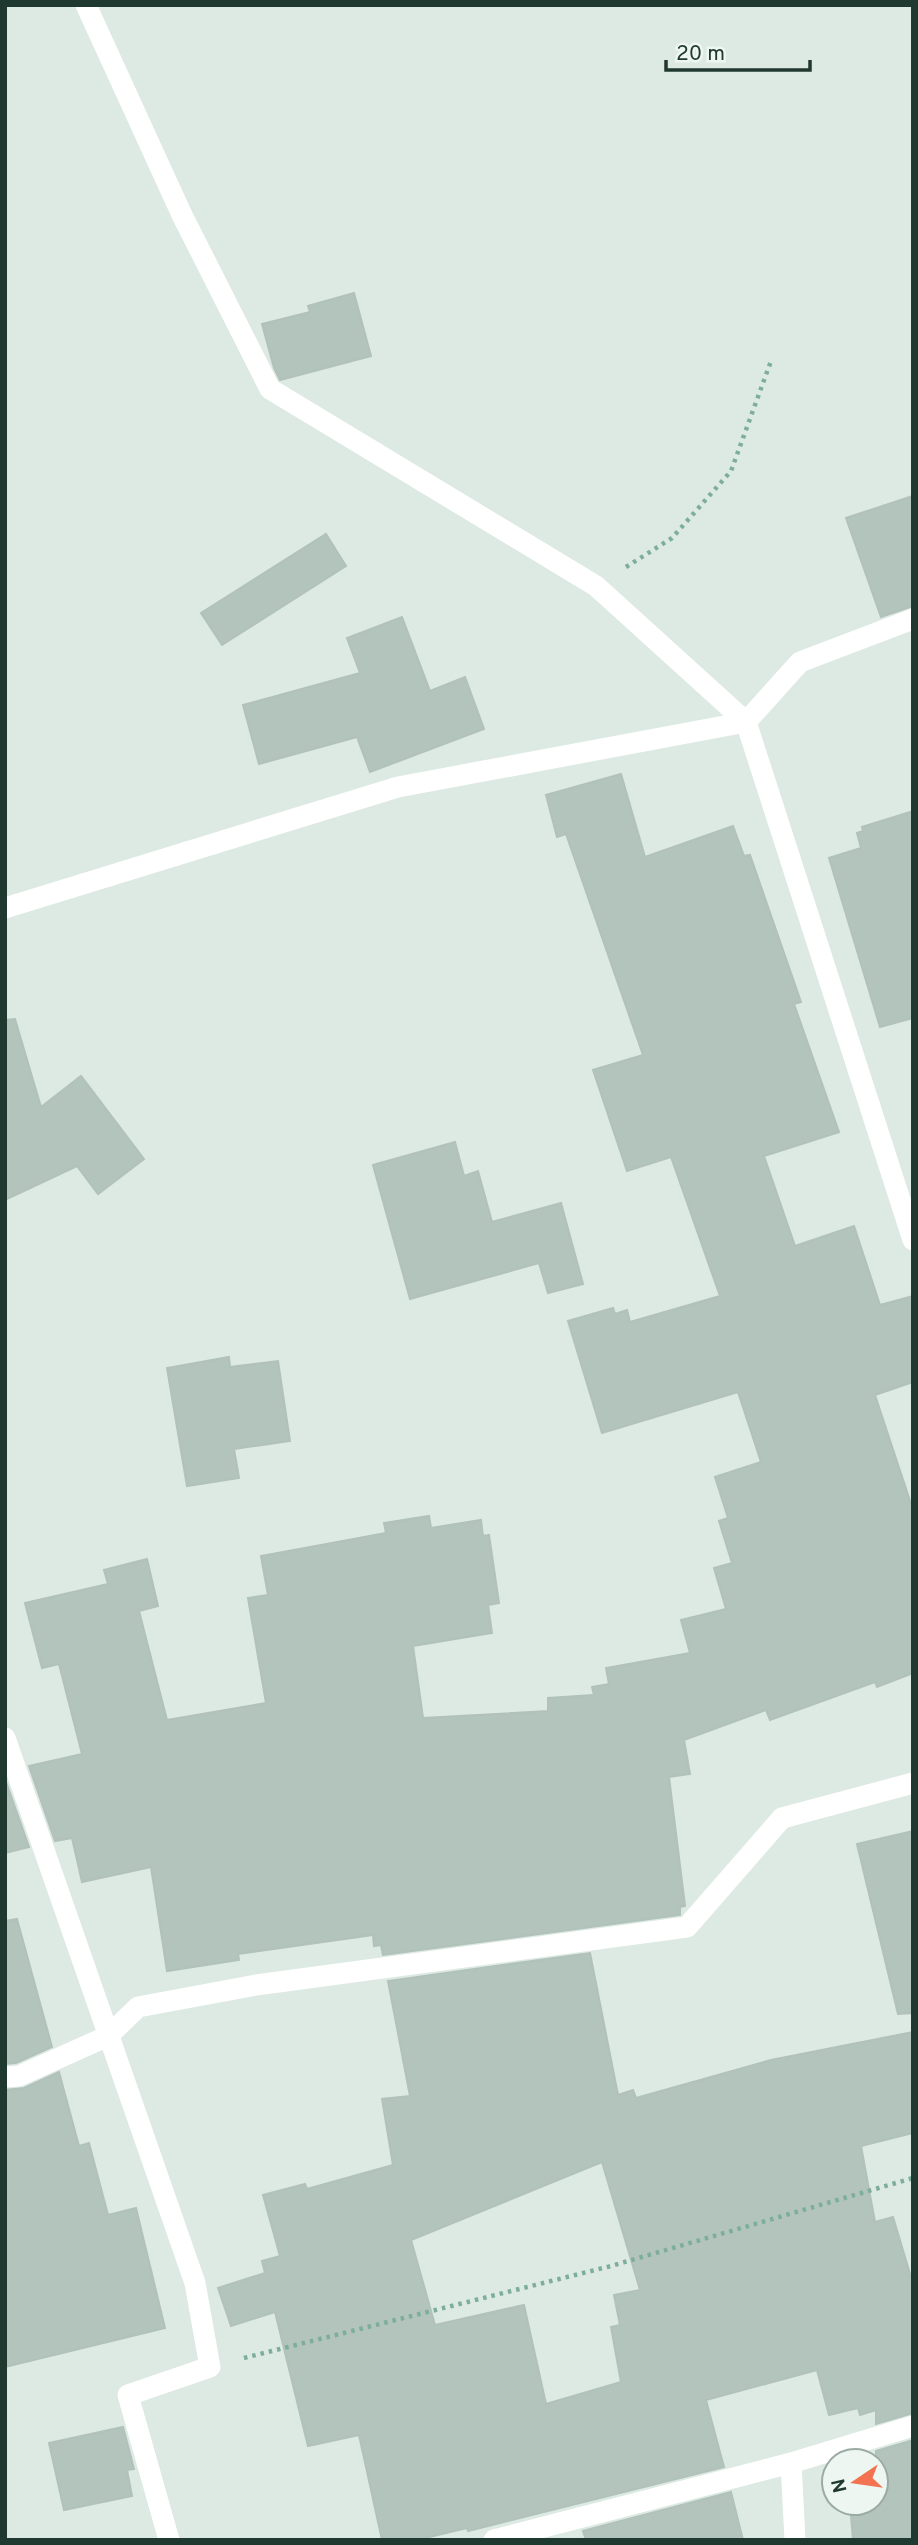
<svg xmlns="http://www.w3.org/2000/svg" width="918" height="2545" viewBox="0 0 918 2545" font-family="Overpass,sans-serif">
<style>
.building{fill:#b2c4bc;stroke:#b0c2ba;stroke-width:2;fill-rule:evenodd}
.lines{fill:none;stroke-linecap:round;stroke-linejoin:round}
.path{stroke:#7dad9c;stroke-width:4.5;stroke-dasharray:3.5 5;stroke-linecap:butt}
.minor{stroke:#fff;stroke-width:21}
</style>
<rect width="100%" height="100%" fill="#dde9e3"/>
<path class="building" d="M354 293 371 356 280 380 274 368 262 324 310 312 308 306Z
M913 496V606L881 617 846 518Z
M326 534 346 566 222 645 201 613Z
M402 617 430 691 465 677 484 729 370 772 357 737 259 764 243 705 360 673 347 638Z
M621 774 645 857 733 826 744 856 750 855 801 1002 794 1004 839 1132 764 1156 795 1246 854 1226 880 1305 913 1296V1382L875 1395 913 1510V1673L877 1687 875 1682 770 1720 766 1710 684 1740 690 1774 669 1777 685 1906 680 1907V1915L383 1955 381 1945 374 1946 373 1935 238 1954 239 1960 167 1971 151 1867 82 1882 72 1838 55 1841 29 1766 82 1754 59 1664 42 1668 25 1603 108 1584 104 1570 147 1559 158 1606 139 1611 167 1720 266 1703 248 1598 268 1595 261 1556 386 1533 384 1523 429 1516 431 1528 481 1520 483 1536 489 1535 499 1603 488 1605 492 1633 413 1646 423 1718 548 1711V1698L594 1695 592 1687 609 1684 606 1668 690 1653 681 1620 726 1609 714 1568 732 1563 719 1521 728 1518 715 1477 761 1462 738 1392 602 1433 568 1321 613 1308 615 1314 627 1310 630 1322 720 1296 671 1157 627 1171 593 1070 643 1055 566 834 557 837 546 795Z
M913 811V1018L880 1027 829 858 861 848 857 833 863 831 862 827Z
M15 1019 41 1107 81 1076 144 1159 98 1194 77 1166 5 1200V1020Z
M455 1142 464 1176 478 1171 492 1222 561 1203 583 1284 548 1293 539 1263 410 1299 373 1165Z
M229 1357 230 1367 278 1361 290 1441 234 1449 239 1478 187 1486 167 1368Z
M5 1779 29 1847 5 1853Z
M913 1831V2013L898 2014 857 1844Z
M17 1919 52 2047 16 2063 5 2064V1921Z
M590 1953 618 2095 633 2090 636 2098 771 2060 913 2032V2133L861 2146 875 2222 893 2217 913 2284V2413L876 2424V2410L860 2415 858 2408 829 2415 817 2370 706 2400 724 2467 468 2531 467 2528 417 2540H382L359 2435 308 2446 275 2312 231 2326 218 2288 265 2273 262 2261 280 2256 263 2195 305 2184 307 2189 393 2165 382 2099 410 2096 388 1981ZM602 2162 640 2290 614 2295 620 2325 611 2327 621 2382 546 2404 524 2305 435 2325 411 2240Z
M59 2072 79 2146 89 2143 108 2215 136 2208 165 2328 5 2367V2090L24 2088Z
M123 2427 134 2469 127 2470 132 2496 64 2510 49 2443Z
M913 2440V2540H853L850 2503H876V2451Z
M731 2492 743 2540H586L583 2531Z"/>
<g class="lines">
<path class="path" d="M626 567 672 538 731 471 771 361
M244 2358 611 2266 913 2178"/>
<path class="minor" d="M86 5 182 215 270 389 596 586 746 722 913 1240
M5 908 398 787 746 722 800 662 913 619
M5 1738 195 2283 210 2367 128 2395 169 2540
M5 2077 19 2076 108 2036 138 2007 256 1985 687 1927 782 1818 913 1783
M791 2463 795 2540
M494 2540 791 2463 913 2426"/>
</g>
<rect width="918" height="2545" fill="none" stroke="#1f3830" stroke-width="14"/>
<g transform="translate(855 2482) rotate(257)"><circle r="33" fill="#edf6f1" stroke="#9baaa4" stroke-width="2"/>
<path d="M0-5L12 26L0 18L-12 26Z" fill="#f37251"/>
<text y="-10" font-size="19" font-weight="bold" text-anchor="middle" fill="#1f3830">N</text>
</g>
<path d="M666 60v10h144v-10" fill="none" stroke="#1f3830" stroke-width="3.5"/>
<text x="676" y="60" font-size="21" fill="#1f3830" stroke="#edf6f1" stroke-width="5" paint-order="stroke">20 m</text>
</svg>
